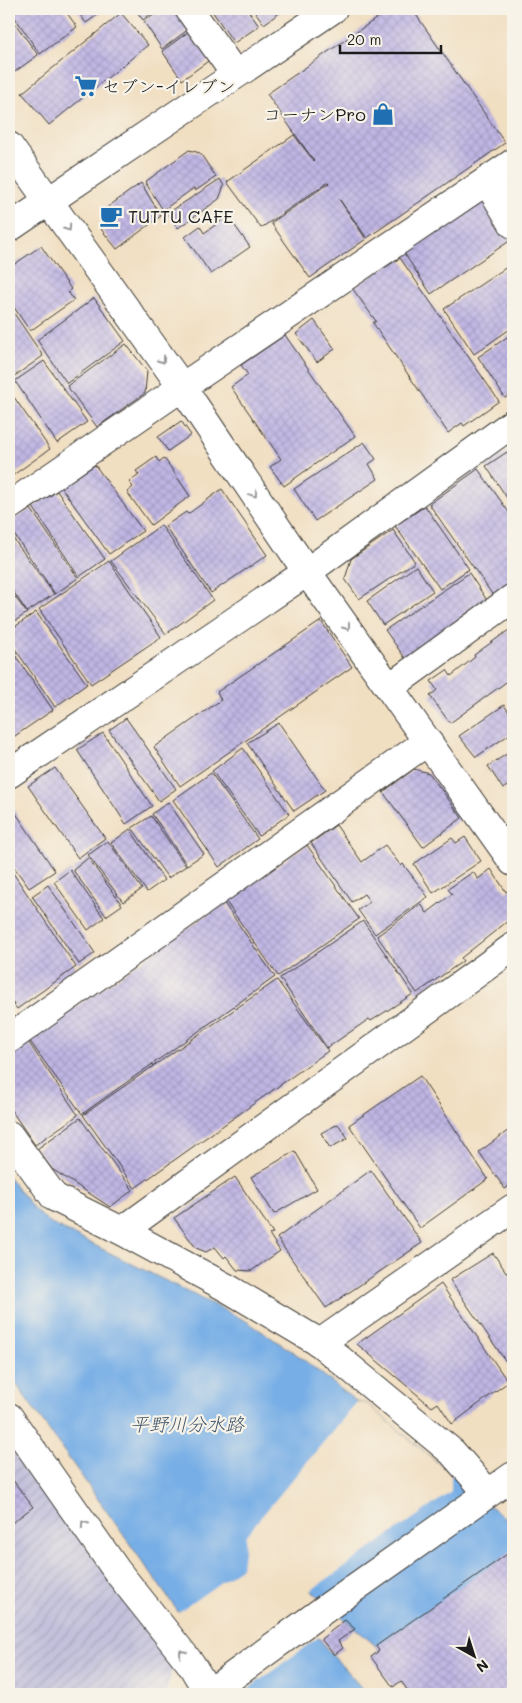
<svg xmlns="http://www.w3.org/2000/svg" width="522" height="1703" viewBox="0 0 522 1703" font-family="Mali,'Klee One',sans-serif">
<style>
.industrial{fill:url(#industrial-furrows)}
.water{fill:#77aee6;stroke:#4a6581}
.pier{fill:#f1dfc2}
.building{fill:url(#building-cross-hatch)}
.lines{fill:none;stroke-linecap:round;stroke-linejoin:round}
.minor-casing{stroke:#3c3935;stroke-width:30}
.tertiary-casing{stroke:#3c3935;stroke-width:30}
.minor{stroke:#fff;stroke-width:28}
.tertiary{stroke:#fff;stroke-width:28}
.oneway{stroke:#999}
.labels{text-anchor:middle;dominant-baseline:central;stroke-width:4.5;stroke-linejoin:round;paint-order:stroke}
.poi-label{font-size:18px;fill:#1c1c1c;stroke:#f7f3e8;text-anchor:start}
.water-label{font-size:19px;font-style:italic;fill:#40566d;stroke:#f7f3e8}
</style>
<defs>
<pattern id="industrial-furrows" width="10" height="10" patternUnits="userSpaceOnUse" patternTransform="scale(1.25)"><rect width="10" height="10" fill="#c3c1db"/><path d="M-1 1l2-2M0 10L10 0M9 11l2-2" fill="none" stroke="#a7a5bb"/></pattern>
<pattern id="building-cross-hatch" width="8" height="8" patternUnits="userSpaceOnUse" patternTransform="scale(1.25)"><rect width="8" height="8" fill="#c0b6e4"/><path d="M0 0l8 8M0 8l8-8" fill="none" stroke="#a49cc3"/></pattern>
</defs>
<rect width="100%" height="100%" fill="#f7f3e8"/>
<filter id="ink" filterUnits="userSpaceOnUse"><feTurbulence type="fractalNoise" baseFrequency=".02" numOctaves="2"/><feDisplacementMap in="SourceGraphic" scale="10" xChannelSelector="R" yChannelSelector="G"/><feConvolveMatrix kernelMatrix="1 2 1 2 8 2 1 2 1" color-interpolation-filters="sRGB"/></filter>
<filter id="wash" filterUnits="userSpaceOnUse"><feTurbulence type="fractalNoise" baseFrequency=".0096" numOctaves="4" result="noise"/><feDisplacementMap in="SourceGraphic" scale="20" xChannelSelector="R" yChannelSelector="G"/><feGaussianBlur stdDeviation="1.12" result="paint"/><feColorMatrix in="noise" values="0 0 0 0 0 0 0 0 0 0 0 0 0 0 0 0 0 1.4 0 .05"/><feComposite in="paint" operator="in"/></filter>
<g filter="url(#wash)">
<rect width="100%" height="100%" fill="#f1dfc2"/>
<path class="industrial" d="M9 1438 173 1667 166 1694H9Z"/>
<path class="water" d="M9 1177 33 1208 48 1222 246 1321 299 1356 357 1402 367 1404 513 1525V1694H410L376 1646 249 1537 326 1648 367 1694H235L206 1651 9 1374Z"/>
<path class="pier" d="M357 1402 367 1404 451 1474V1492L310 1591 344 1619 342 1620 262 1553 320 1636 241 1694H232L176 1614 242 1567 246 1535Z"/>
<g id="blocks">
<path class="building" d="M9 9H64L77 27 40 54Z
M76 9H106L86 23Z
M135 9H158L143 20Z
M162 9H174L189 29 162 49 144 22Z
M214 9H247L259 26 234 43 212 11Z
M253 9H285L264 24Z
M390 9H412L505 143 367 238 339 199 366 239 310 278 271 223 329 183 328 182 261 228 227 182 294 135 314 161 267 94Z
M121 13 148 45 49 125 22 93Z
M14 22 38 55 9 76V26Z
M191 30 211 59 182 80 162 51Z
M189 150 200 153 216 177 195 191 194 188 163 210 145 182Z
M220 179 224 186 219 199 178 228 168 213Z
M513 180V206L501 188Z
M141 183 161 216 117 249 101 229 105 209Z
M484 200 511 240 431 294 404 253Z
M228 216 250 247 211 274 185 237 200 226 204 233Z
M41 246 71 289 68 292 74 300 30 331 9 300V268Z
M400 258 499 401 464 426 462 423 448 433 373 323 376 321 352 288Z
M513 263V327L474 354 444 309Z
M94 298 125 341 67 383 37 340Z
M9 306 43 356 9 380Z
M314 320 335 349 317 362 296 334Z
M513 333V393L505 398 478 357Z
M285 335 355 436 284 486 270 467 281 459 231 387 248 375 241 365Z
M126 344 147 371 145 393 97 427 67 386Z
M44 361 87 422 57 443 15 381Z
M9 390 50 449 9 478Z
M181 421 191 435 168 451 158 437Z
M364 442 376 459 369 464 378 479 315 521 294 489Z
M507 452 513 461V507L486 466Z
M156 457 159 462 164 458 190 496 151 525 127 492 133 487 129 482 139 475 136 471Z
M95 465 143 531 109 554 61 487Z
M478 469 513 518V590L497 601 429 504Z
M222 489 267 555 211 593 165 526 186 512 188 514Z
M57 491 105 559 79 577 33 507Z
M425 506 469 569 440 589 395 526Z
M31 509 78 578 55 594 9 527V522Z
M161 525 213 600 166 634 111 561Z
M393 530 415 562 359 599 345 579 351 559Z
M9 533 54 594 27 612 9 585Z
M109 561 161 637 91 684 39 609Z
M416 566 433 591 383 625 367 601Z
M469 573 490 605 407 661 385 630Z
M9 589 27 613 9 625Z
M36 612 87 684 55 707 9 640V631Z
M321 621 352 667 180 786 154 747 221 700 217 692Z
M513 627V677L450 723 430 696 437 690 431 681 447 670 451 676 475 657 474 655Z
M9 646 53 710 9 740Z
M504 705 513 718V732L476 757 459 736Z
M126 718 176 789 159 801 109 730Z
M279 723 325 790 294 811 247 743Z
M103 733 152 806 126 824 77 750Z
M243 748 289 814 259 836 212 771Z
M513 750V782L503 789 488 766Z
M55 768 105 838 78 858 28 786Z
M414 769 429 773 462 818 423 847 383 792Z
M211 773 258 839 219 867 173 800Z
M168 802 204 854 187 865 152 814Z
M9 803 55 871 29 888 9 860Z
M151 816 186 866 168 878 132 828Z
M336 825 362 862 385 845 401 866 403 864 428 897 375 934 358 910 370 902 364 894 352 902 311 843Z
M130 829 164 880 147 892 111 843Z
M465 837 481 861 433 893 414 864 452 838 456 843Z
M108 841 142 889 123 902 88 855Z
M307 845 359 919 278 976 226 902Z
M88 858 122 905 106 916 73 870Z
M9 867 76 967 17 1009 9 998Z
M491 869 506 892 511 889 513 892V917L461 958 463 961 417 993 377 936 421 904 427 913 452 894 448 889 473 872 478 879Z
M70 870 104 918 88 930 54 882Z
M48 885 95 953 79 964 32 896Z
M224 903 275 977 82 1114 29 1040Z
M363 921 413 994 371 1021 369 1019 327 1048 280 978Z
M277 980 328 1051 135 1188 83 1115Z
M27 1040 78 1115 35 1145 9 1107V1053Z
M420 1076 488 1179 420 1228 349 1125Z
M80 1118 133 1190 110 1207 52 1169 37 1149Z
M338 1124 348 1138 330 1148 321 1133Z
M513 1127V1183L505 1189 479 1152Z
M295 1151 317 1189 274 1214 251 1177Z
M371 1170 422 1243 326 1308 277 1238Z
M235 1177 273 1233 269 1234 280 1251 251 1271 237 1270 226 1256 224 1258 215 1247 206 1252 196 1248 174 1218Z
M493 1253 513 1282V1372L450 1280Z
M441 1284 508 1382 452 1424 438 1403 432 1407 357 1344Z
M9 1475 33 1507 9 1525Z
M513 1550V1694H410L401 1681 393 1687 371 1657 379 1651 376 1646Z
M345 1620 355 1629 338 1641 343 1648 334 1655 321 1639Z"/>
</g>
</g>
<g filter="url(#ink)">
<use href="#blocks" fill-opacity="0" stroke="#3c3935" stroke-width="1"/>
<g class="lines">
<defs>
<path id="minor" d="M189 9 235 74
M9 146 182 387 307 572 513 862
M487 181 513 224
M9 506 182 387 513 163
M390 687 513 598
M9 774 307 572 513 423
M9 1039 428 741
M9 1135 54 1197 122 1231 229 1289 320 1343 452 1452 488 1493
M122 1231 513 947
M320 1343 513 1208
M9 1417 117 1571 191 1664 209 1694"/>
<path id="tertiary" d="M9 228 333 9
M208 1694 329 1606 513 1476"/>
</defs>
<use href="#minor" class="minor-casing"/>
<use href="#tertiary" class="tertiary-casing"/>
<use href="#minor" class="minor"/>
<use href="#tertiary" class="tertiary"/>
</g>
<defs><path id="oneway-chevron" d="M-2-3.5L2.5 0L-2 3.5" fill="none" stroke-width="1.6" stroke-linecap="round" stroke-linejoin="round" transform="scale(1.25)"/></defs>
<g class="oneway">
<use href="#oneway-chevron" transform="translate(68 228) rotate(55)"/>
<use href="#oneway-chevron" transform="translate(162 360) rotate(55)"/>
<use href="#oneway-chevron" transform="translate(254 494) rotate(56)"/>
<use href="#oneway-chevron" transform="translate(347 627) rotate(54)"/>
<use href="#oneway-chevron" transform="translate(84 1524) rotate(-125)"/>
<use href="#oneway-chevron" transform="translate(182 1653) rotate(-129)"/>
</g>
</g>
<defs>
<symbol id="supermarket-bare" viewBox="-9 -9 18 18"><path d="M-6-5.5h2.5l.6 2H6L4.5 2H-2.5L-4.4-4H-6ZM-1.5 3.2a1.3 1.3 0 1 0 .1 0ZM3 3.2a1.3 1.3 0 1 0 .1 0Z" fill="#1f6fb2" stroke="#f7f3e8" stroke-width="2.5" paint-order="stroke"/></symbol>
<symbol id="shop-bare" viewBox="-9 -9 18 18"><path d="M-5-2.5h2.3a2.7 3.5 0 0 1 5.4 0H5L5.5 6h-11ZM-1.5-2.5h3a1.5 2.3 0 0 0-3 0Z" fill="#1f6fb2" stroke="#f7f3e8" stroke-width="2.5" paint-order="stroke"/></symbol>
<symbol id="cafe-bare" viewBox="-9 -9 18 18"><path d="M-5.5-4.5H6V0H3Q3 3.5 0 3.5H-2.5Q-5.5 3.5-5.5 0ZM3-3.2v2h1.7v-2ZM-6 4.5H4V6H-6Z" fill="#1f6fb2" stroke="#f7f3e8" stroke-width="2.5" paint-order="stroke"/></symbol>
</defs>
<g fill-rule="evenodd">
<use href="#supermarket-bare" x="70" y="70" width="32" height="32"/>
<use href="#shop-bare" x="367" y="98" width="32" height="32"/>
<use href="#cafe-bare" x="95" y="200" width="32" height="32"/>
</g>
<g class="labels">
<g class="poi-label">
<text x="102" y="86">セブン-イレブン</text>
<text x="366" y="114" text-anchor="end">コーナンPro</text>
<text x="128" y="216">TUTTU CAFE</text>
</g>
<g class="water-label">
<text x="187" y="1423">平野川分水路</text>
</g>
</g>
<rect width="522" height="1703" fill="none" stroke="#f7f3e8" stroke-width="30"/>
<g transform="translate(474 1656) rotate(141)" stroke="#f7f3e8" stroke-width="4" paint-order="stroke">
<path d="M0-4L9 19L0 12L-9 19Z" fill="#1c1c1c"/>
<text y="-8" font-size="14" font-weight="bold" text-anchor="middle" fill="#1c1c1c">N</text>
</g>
<path d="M340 45v8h101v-8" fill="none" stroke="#1c1c1c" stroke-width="2.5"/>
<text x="347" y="45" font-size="15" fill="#1c1c1c" stroke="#f7f3e8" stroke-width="4" paint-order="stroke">20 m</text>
</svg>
